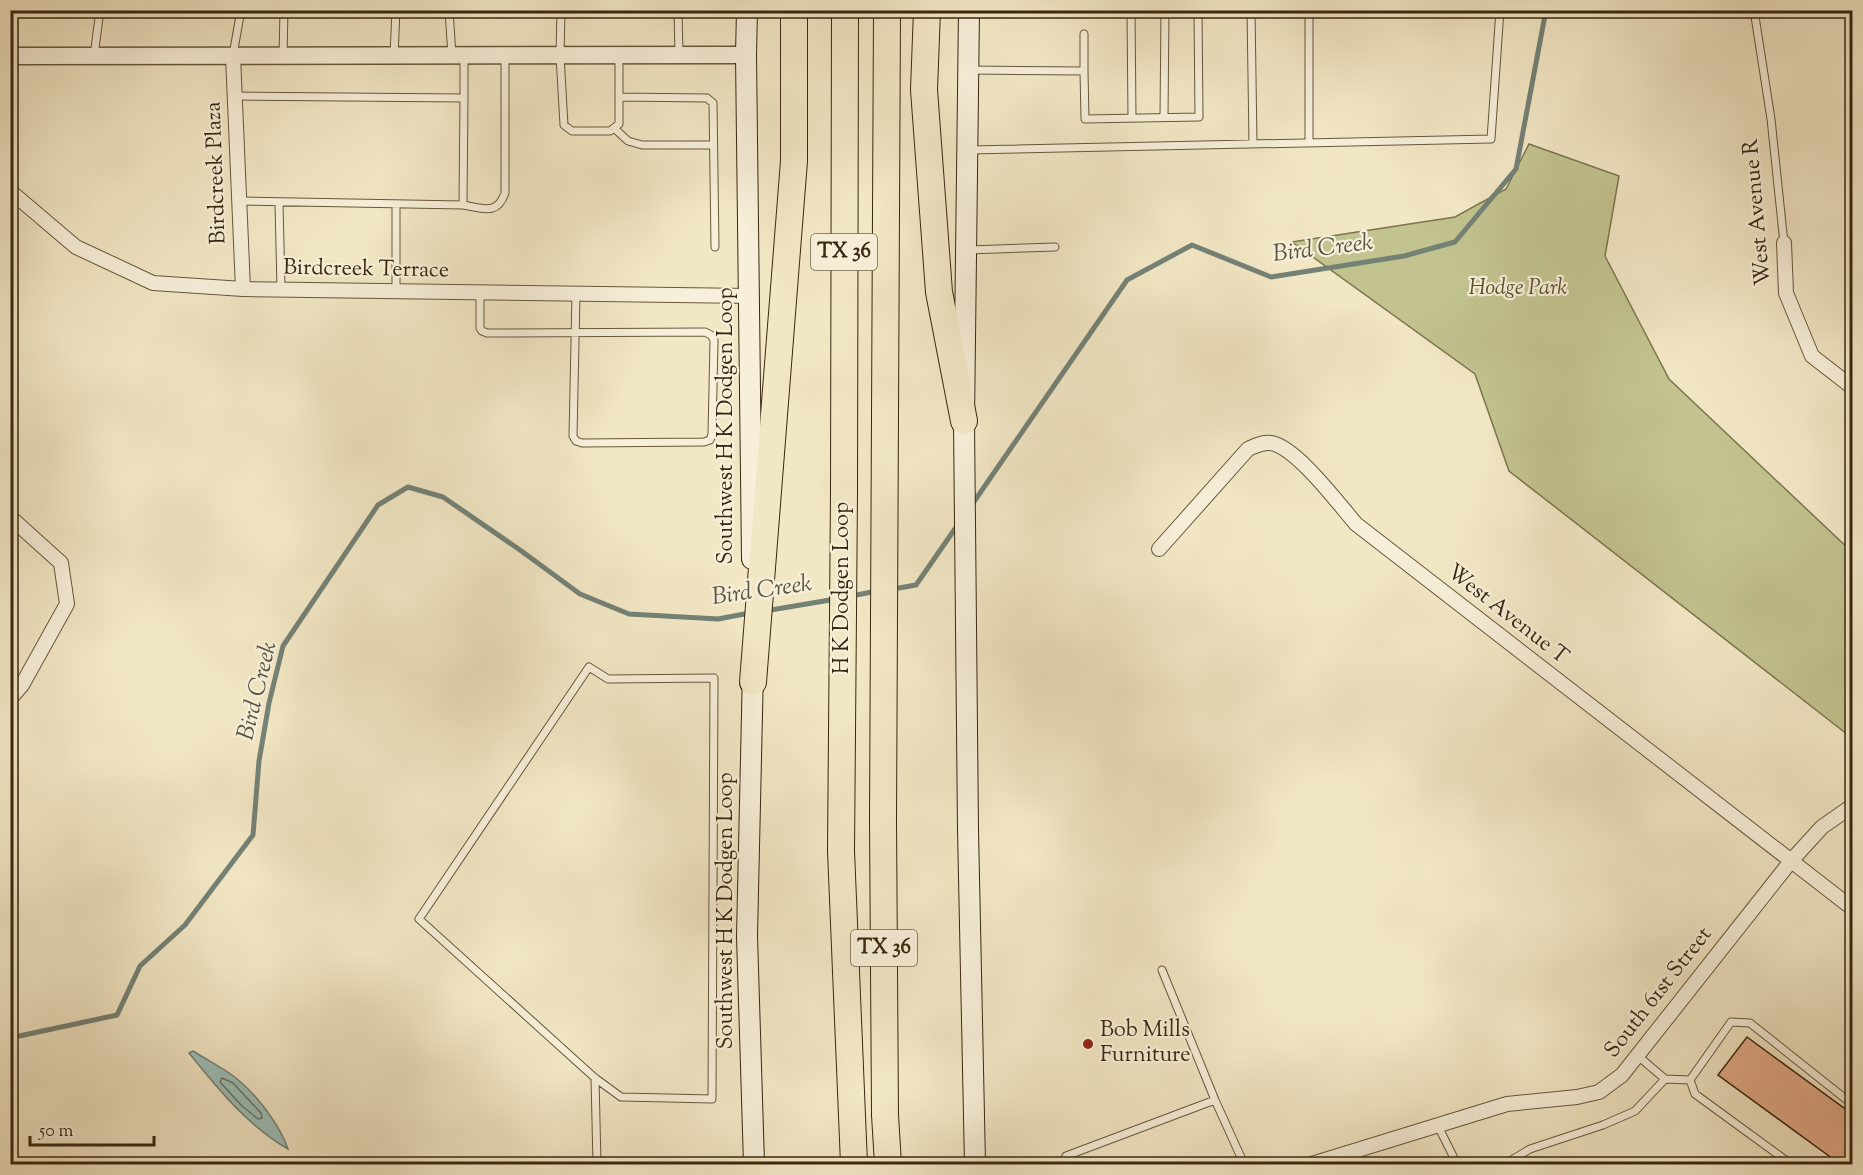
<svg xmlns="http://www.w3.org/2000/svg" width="1863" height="1175" viewBox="0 0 1863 1175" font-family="'Sorts Mill Goudy',serif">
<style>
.green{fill:#c2c38f;stroke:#7d754f;stroke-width:1.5}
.water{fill:#9cbfba;stroke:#748276;stroke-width:1.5}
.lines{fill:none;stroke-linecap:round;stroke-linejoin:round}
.shore{stroke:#6a7364;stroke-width:1.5}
.stream{stroke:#748276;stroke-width:5}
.building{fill:#e4ac89;stroke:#38270f;stroke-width:1.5}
.service-casing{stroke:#66573c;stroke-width:9}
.minor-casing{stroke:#66573c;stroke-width:16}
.tertiary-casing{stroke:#66573c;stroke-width:19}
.secondary-casing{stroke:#38270f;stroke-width:22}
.motorway-casing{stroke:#38270f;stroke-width:28}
.service{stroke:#f7efd9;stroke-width:7}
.minor{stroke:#f7efd9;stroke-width:14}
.tertiary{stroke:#f7efd9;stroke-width:16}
.secondary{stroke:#f7efd9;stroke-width:20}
.motorway{stroke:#f2e7c5;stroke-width:26}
.poi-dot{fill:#8f2418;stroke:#f7efd9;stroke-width:2}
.labels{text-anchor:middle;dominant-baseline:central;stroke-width:4.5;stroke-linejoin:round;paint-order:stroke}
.shield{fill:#f7efd9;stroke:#71634c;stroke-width:1.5}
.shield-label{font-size:21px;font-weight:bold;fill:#38270f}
.street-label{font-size:22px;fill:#38270f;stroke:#f7efd9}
.park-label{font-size:22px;font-style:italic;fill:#5a4e2f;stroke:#f7efd9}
.poi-label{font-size:22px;fill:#38270f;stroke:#f7efd9;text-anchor:start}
.water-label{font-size:24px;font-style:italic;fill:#565542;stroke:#f7efd9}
</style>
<rect width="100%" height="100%" fill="#f2e7c5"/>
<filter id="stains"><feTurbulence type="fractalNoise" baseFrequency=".00333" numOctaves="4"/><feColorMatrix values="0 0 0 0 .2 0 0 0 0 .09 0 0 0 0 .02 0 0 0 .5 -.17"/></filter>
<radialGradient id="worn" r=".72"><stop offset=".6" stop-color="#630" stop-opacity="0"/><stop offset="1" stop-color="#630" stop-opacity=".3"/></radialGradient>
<path class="green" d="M1529 144 1619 176 1605 256 1669 379 1852 552V738L1509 471 1475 374 1292 242 1455 217 1506 189Z"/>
<path class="water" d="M193 1051C207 1060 223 1068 236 1078 256 1094 280 1125 288 1149 248 1126 218 1089 189 1053Z"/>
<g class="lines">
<path class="shore" d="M222 1078 233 1083 261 1113 262 1118 258 1119 241 1105 220 1082Z"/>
<path class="stream" d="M971 506 1127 280 1192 245 1271 277 1404 256 1455 242 1516 169 1546 10
M893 589 916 585 959 523
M851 596 877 591
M765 611 836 599
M10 1038 117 1015 140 966 185 925 253 835 259 761 269 703 283 646 378 505 408 487 443 497 520 550 580 594 629 614 718 619 750 613"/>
</g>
<path class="building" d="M1747 1037 1852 1114V1164H1840L1718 1075Z"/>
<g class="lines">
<defs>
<path id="service" d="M449 10 452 56
M561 10 560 56 564 125 572 131H610L619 124V55
M678 10 679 55
M1131 10 1132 118
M1251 10 1253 144
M1754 10 1771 119 1784 243
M396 12H449
M233 55 241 10
M94 56 100 10
M283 56 284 10
M394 56 396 10
M971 70 1084 71V34
M1084 71 1085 119 1199 117 1198 10
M235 96 464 98V56
M619 97 707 98 713 103 715 247
M1164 117 1165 10
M614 128 628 141 642 145H713
M1309 143V10
M970 150 1491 139 1500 10
M239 201 463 205C483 208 497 216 505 193V56
M279 203 281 289
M463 205 464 98
M969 250 1055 247
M396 291V204
M480 292V328L482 331 487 333 705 332 711 335 714 340 712 434 710 440 704 442 582 443 576 441 573 436 576 293
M589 667 608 679 714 678 712 1099 621 1097 595 1078 419 919Z
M1162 970 1215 1100
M1638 1056 1665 1079 1690 1080 1731 1022 1750 1023 1852 1104
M595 1078 597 1164
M1690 1080 1695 1094 1791 1164
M1438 1126 1457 1164
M1062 1164 1066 1156 1215 1100 1244 1164
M1505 1164 1530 1149 1603 1125 1635 1111 1665 1079"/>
<path id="minor" d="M233 56 243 289
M10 191 76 247 153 283 243 289 750 296
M1784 243 1786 293 1812 356 1852 387
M10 517 61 563 67 604 22 685 10 699
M1159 549 1248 449C1255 446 1262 442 1271 443 1296 447 1338 503 1356 524L1852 908
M1312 1164 1507 1104 1577 1097 1599 1092 1622 1075 1791 861 1822 827 1852 806"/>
<path id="tertiary" d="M10 56 746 55"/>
<path id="secondary" d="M747 10 746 55 752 559
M969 10 964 421 968 830 975 1164
M753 669 747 936 754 1164"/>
<path id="motorway" d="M845 10 844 494 841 851 854 1164
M887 10 883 820 885 1115 888 1164
M927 10 924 90 939 292 964 421
M753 682 794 161V10"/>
</defs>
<use href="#service" class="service-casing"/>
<use href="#minor" class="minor-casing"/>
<use href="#tertiary" class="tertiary-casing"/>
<use href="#secondary" class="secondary-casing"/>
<use href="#motorway" class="motorway-casing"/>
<use href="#service" class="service"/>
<use href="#minor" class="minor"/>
<use href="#tertiary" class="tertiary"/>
<use href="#secondary" class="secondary"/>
<use href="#motorway" class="motorway"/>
</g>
<circle class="poi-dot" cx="1088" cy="1044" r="6"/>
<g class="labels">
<g class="shield">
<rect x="811" y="234" width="66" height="36" rx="4.5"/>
<rect x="851" y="930" width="66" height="36" rx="4.5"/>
</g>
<g class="shield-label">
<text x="844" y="252">TX 36</text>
<text x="884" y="948">TX 36</text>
</g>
<g class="street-label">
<text transform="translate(217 173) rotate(-92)">Birdcreek Plaza</text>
<text transform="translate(1758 212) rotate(-95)">West Avenue R</text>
<text transform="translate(366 270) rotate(1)">Birdcreek Terrace</text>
<text transform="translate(727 426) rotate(-90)">Southwest H K Dodgen Loop</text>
<text transform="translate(843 588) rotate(-90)">H K Dodgen Loop</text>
<text transform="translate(1507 615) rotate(38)">West Avenue T</text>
<text transform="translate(727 911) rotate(-90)">Southwest H K Dodgen Loop</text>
<text transform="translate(1659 993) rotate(-52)">South 61st Street</text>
</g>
<g class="park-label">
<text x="1518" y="289">Hodge Park</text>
</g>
<g class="poi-label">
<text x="1100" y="1031">Bob Mills<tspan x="1100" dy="25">Furniture</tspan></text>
</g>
<g class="water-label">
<text transform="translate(1323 249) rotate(-7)">Bird Creek</text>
<text transform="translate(762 591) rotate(-8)">Bird Creek</text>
<text transform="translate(258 691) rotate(-76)">Bird Creek</text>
</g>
</g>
<rect width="1863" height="1175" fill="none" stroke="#f2e7c5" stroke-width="36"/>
<rect x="12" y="12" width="1839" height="1151" fill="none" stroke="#38270f" stroke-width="3"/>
<rect x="18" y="18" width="1827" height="1139" fill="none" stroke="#38270f" stroke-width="1.5"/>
<path d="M30 1136v9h124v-9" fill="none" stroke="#38270f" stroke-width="3"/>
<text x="39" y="1136" font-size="18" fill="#38270f" stroke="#f7efd9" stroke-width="4.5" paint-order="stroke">50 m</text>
<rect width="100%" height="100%" filter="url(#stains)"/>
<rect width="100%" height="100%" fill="url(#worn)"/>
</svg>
